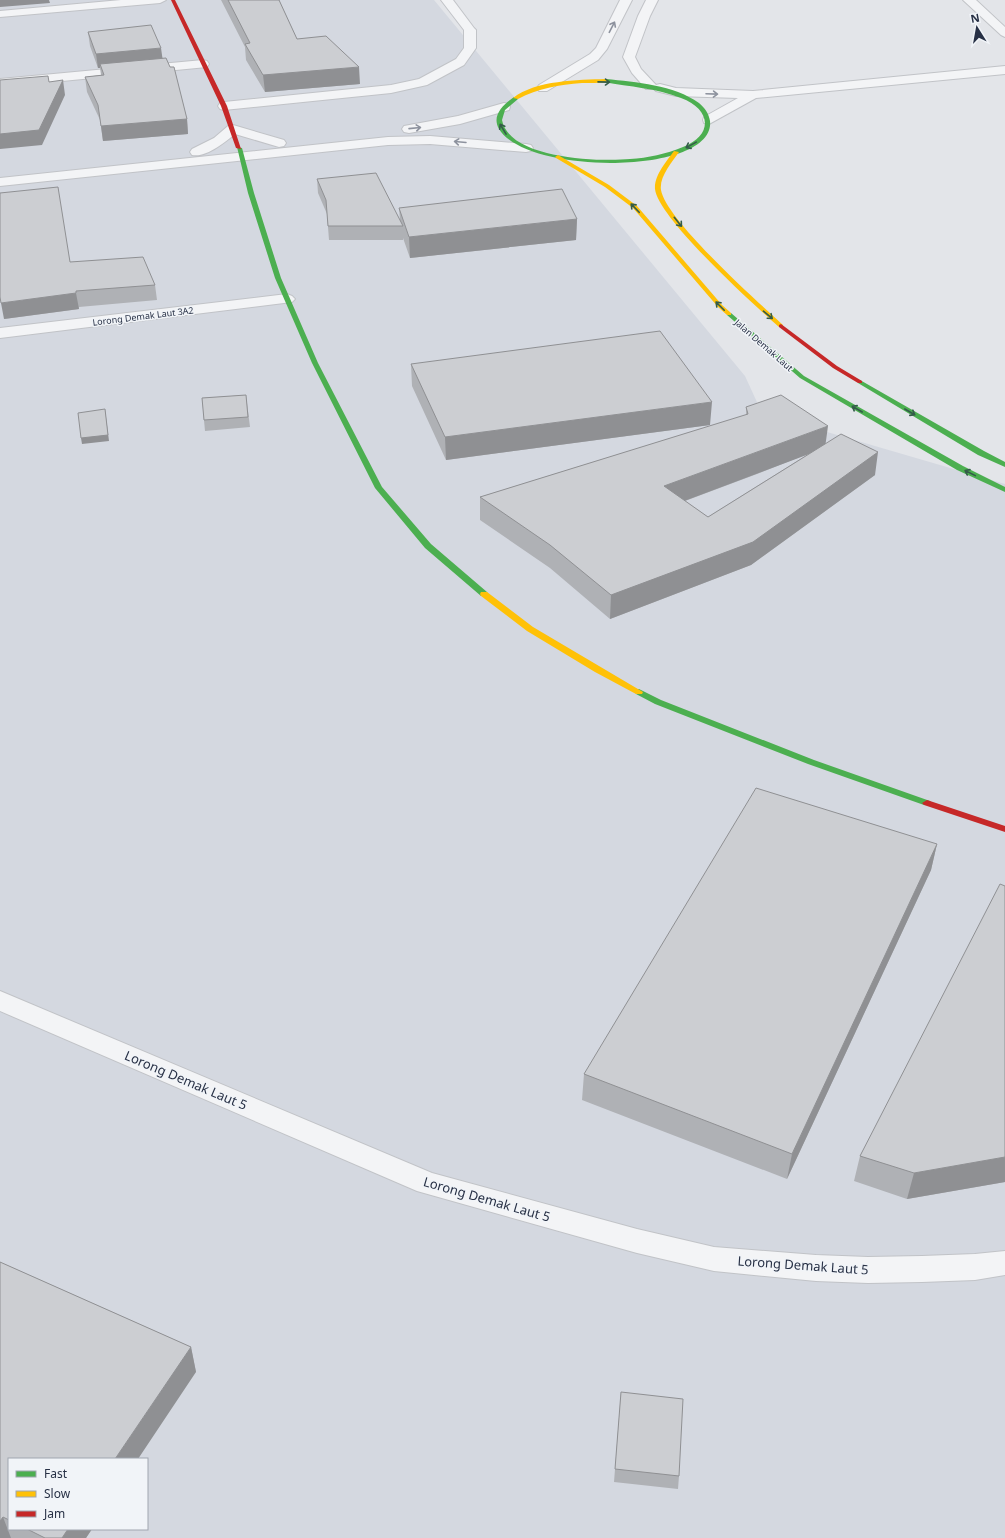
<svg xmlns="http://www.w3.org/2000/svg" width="1005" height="1538" viewBox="0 0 1005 1538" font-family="'Noto Sans',sans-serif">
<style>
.built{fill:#d4d8e0;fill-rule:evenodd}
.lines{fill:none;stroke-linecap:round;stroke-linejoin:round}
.street-casing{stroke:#c1c3c7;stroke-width:2}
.street{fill:#f3f4f6;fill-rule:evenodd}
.fast{fill:#4caf50;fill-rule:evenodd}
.slow{fill:#ffc107;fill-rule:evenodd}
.jam{fill:#c62828;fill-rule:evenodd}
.wall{fill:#afb1b5;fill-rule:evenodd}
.shaded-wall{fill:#8f9093}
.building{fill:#ccced2;stroke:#8f9093}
.oneway{stroke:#8d929e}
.oneway2{stroke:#345c49}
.labels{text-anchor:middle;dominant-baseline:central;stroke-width:3;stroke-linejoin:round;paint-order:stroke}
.far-street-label{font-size:9px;fill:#273045;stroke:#f1f4f8}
.near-street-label{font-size:13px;fill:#273045;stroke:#f1f4f8}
</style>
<rect width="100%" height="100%" fill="#e3e5e9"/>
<path class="built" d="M0 0H434L745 376 762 413 1005 484V1538H0ZM9 1459H147V1529H9Z"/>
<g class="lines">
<defs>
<path id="street" d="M121 0H166L160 3 0 17V11Z
M441 0H453L474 28 476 30V48L464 65 427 85 391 93 224 110 220 109 218 106 220 103 224 102 391 85 419 79 456 59 464 48V30Z
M620 0H632L607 49 598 60 547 91H539L537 88 539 85 590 54 596 48Z
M646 0H658L650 16 635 57 641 69 656 85 660 84 676 88 753 91 1005 66V74L756 98 709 124 704 123 703 120 704 117 738 98 676 96 656 91 654 89H646L632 73 623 57 638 16Z
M963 0H976L1005 27V37L1001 35Z
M203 60 207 61 209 64 207 67 0 87V79Z
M504 103 509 104 510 107 509 110 460 124 409 133 404 132 402 129 404 126 458 116Z
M233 125 284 140 286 143 284 146 279 147 235 134C225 142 206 158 192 155L190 152 192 149 214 138 228 126Z
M430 136 526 144 531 145 533 148 531 151 526 152 430 144 388 145 0 186V178L388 137Z
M287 294 292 296 295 299 292 302 0 338V328Z
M0 991 432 1173 637 1229 714 1247 816 1255 868 1257 922 1256 975 1254 1005 1251V1275L975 1280 922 1282 868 1283 816 1281 714 1271 637 1253 417 1191 0 1011Z"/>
</defs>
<use href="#street" class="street-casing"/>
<use href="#street" class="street"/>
<path class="fast" d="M606 79C636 82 674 85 699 103 705 108 709 114 710 121 716 175 527 176 499 129 491 115 504 104 514 97H518V99L505 110 502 120C509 159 600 162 630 159 648 158 666 154 683 147 714 135 711 109 681 98 656 88 630 87 604 82V80Z
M237 147 242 148 254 193 281 278 318 363 382 487 431 544 487 592 488 594 487 596H481L425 548 375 488 312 363 275 278 248 193Z
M727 313H731L804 376 963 466 1005 487V492L957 470 800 378 727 315Z
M860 380 984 451 1005 462V467L978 455 858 383V381Z
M639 689 661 700 814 760 930 801 932 803 930 805H924L808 764 655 704 636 694 635 692 636 690Z"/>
<path class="slow" d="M606 79 608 80V82C599 83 591 83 582 83 559 85 538 88 518 99L513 98C536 80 578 80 606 79Z
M674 151 679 152C672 162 659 177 661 190 666 220 758 302 783 325V327H779C754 305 658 218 655 189 654 175 667 161 674 151Z
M558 155 609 185 637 206 722 305 731 313V315H727L718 307 633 208 605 187 556 158 555 157Z
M481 592H487L533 627 643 692 642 694H636L595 672 527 631 481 596 480 594Z"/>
<path class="jam" d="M171 0H175L227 106 241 149 236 148 221 106Z
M781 324 837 366 862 381V383H858L833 368 779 327V325Z
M927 800 1005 826V832L924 805 922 803Z"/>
</g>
<path class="wall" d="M221 0H279L297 39 360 84 265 92 246 60 245 47Z
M88 32 163 58 187 119 188 134 103 141 100 120 87 92 85 77 101 75 100 68H98L90 46Z
M317 179 400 220 399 208 577 219 576 240 410 258 403 238V240H329L327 214 318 193Z
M70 262 155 285 157 300 79 307V309L4 319Z
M411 364 710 425 446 460 412 386Z
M246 395 250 427 205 431 202 398Z
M746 407 825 444 875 475 751 565 610 619 550 568 480 520V497L746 415ZM810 453 708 517 685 501 757 474Z
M937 844 931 870 787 1179 582 1100 584 1074Z
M1005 886V1182L907 1199 854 1181 860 1156Z
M0 1262 191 1347 196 1372 9 1459V1529H92L86 1538H0Z
M621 1392 679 1476 678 1489 614 1482Z"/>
<path class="shaded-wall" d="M0 0H49L50 3 0 7Z
M161 48 163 62 100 64V68H98L96 54Z
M359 67 360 84 265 92 263 75Z
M63 80 65 95 42 145 0 149V134Z
M187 119 188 134 103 141 101 126Z
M577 219 576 240 410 258 409 237Z
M76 293 79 309 4 319 1 303Z
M712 402 710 425 446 460 445 437Z
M105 409 109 441 82 444 81 438Z
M828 426 825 448 663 509 664 486Z
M878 452 875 475 751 565 610 619 611 595Z
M937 844 931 870 787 1179 792 1154Z
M1005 1157V1182L907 1199 914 1173Z
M191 1347 196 1372 138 1459H115Z
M3 1517 11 1538H0V1521Z
M68 1529H92L86 1538H62Z"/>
<path class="building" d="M228 0H279L297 39 326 36 359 67 263 75 245 44 250 43Z
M151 25 161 48 96 54 88 32Z
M166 58 170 67H174L187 119 101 126 98 105 85 77 104 75 100 64Z
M48 76 49 82 63 80 39 130 0 134V80Z
M376 173 403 226H328L326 200 317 179Z
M58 187 70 262 143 257 155 285 76 291V293L1 303 0 297V193Z
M562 189 577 219 409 237 399 208Z
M660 331 712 402 445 437 411 364Z
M246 395 248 417 204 420 202 398Z
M781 395 828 426 664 486 708 517 841 434 878 452 753 542 611 595 550 545 480 497 748 414 746 407Z
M105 409 108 435 81 438 78 413Z
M756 788 937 844 792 1154 584 1074Z
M1000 884 1005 886V1157L914 1173 860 1156Z
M0 1262 191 1347 115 1459H9V1520L3 1517 0 1521Z
M621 1392 683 1399 679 1476 615 1469Z
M27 1529H68L62 1538H45Z"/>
<defs><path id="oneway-shaft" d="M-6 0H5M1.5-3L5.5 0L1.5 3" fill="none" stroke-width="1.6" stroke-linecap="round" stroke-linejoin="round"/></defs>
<g class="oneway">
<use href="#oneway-shaft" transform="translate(612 27) rotate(-63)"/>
<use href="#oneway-shaft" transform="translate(712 94) rotate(2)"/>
<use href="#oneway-shaft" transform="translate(415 128) rotate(-6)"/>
<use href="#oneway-shaft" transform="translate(460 142) rotate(-175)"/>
</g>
<g class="oneway2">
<use href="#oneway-shaft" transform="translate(604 82) rotate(1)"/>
<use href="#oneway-shaft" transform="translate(503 129) rotate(-121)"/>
<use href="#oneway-shaft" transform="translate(691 145) rotate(151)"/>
<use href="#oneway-shaft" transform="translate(635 208) rotate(-134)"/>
<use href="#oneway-shaft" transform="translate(678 222) rotate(51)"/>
<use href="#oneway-shaft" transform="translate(720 306) rotate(-135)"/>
<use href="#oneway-shaft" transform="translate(768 315) rotate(40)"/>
<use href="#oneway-shaft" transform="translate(857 409) rotate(-150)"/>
<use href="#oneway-shaft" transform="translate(910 412) rotate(30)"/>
<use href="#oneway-shaft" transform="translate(970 473) rotate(-154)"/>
</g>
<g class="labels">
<g class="far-street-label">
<text transform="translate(143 316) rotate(-7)">Lorong Demak Laut 3A2</text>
<text transform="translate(764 345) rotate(41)">Jalan Demak Laut</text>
</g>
<g class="near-street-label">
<text transform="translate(186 1080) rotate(23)">Lorong Demak Laut 5</text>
<text transform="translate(487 1199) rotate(16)">Lorong Demak Laut 5</text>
<text transform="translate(803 1265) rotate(4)">Lorong Demak Laut 5</text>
</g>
</g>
<rect x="8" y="1458" width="140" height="72" fill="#f1f4f8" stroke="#a0a6b0"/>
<rect x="16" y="1471" width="20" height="6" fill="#4caf50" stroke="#a0a6b0"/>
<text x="44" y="1478" font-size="12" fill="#273045">Fast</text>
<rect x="16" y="1491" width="20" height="6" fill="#ffc107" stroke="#a0a6b0"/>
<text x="44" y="1498" font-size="12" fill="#273045">Slow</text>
<rect x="16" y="1511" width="20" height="6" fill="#c62828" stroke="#a0a6b0"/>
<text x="44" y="1518" font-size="12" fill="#273045">Jam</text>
<g transform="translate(977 28) rotate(349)" stroke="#f1f4f8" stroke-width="3" paint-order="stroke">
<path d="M0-3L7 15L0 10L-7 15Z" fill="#273045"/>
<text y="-6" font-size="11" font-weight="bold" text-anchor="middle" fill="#273045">N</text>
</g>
</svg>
